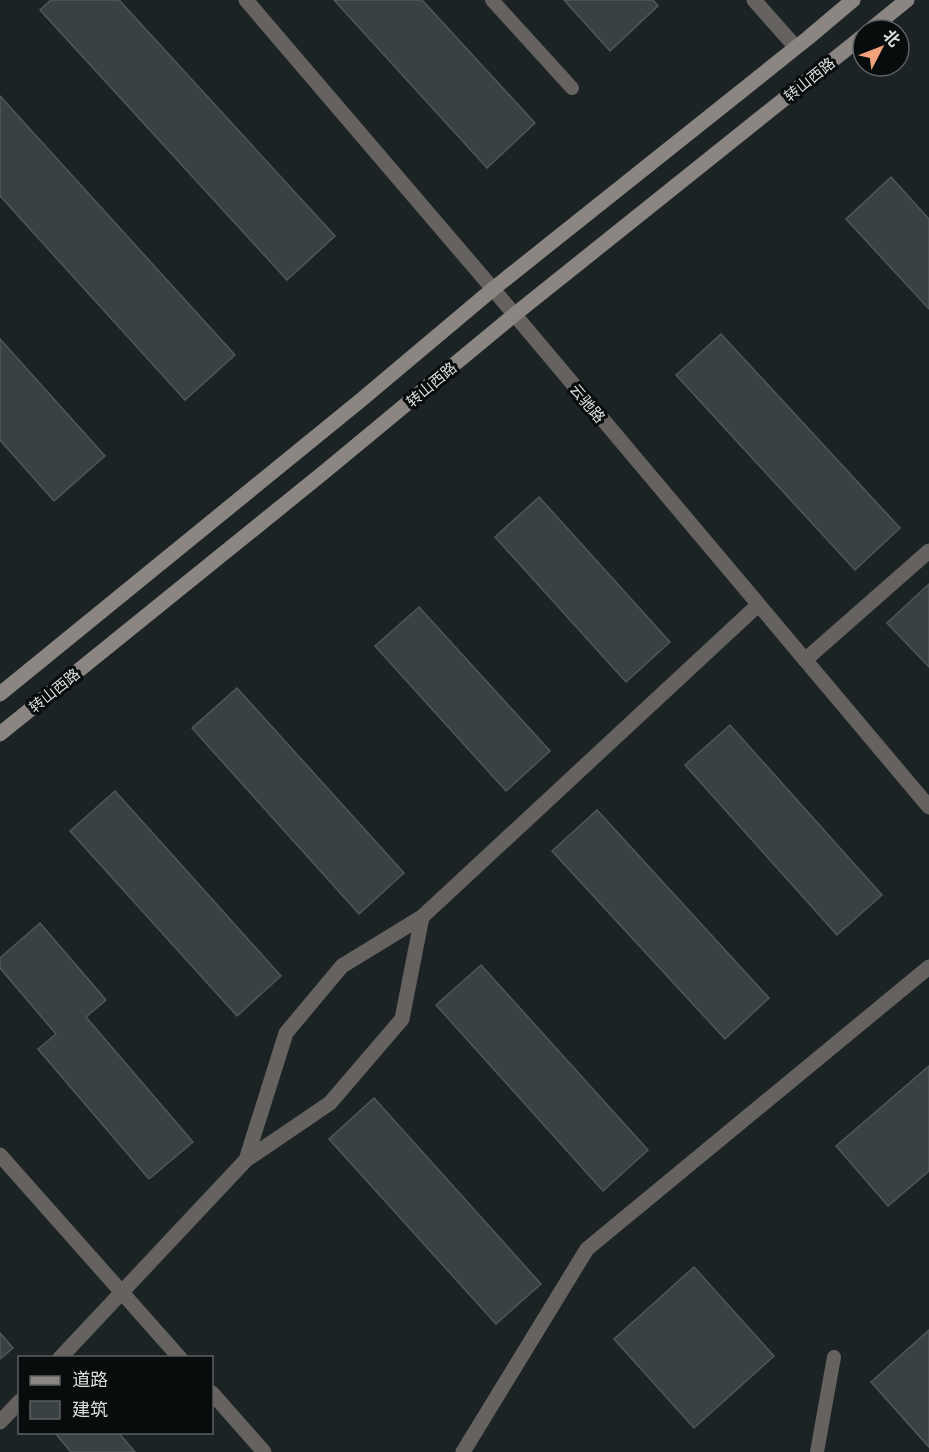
<svg xmlns="http://www.w3.org/2000/svg" width="929" height="1452" viewBox="0 0 929 1452" font-family="'Playfair Display','Noto Sans SC',serif">
<style>
.building{fill:#394243;stroke:#4f5959;stroke-width:1.5}
.lines{fill:none;stroke-linecap:round;stroke-linejoin:round}
.service{stroke:#656260;stroke-width:14}
.minor{stroke:#656260;stroke-width:15}
.tertiary{stroke:#656260;stroke-width:15}
.secondary{stroke:#8c8683;stroke-width:15}
.labels{text-anchor:middle;dominant-baseline:central;stroke-width:6;stroke-linejoin:round;paint-order:stroke}
.street-label{font-size:15px;fill:#dadfe0;stroke:#080c0c}
</style>
<rect width="100%" height="100%" fill="#1b2324"/>
<path class="building" d="M51 0H119L335 236 287 280 40 10Z
M334 0H422L535 123 487 168Z
M564 0H653L658 6 610 51Z
M0 96 235 355 185 400 0 196Z
M891 177 929 219V309L846 219Z
M721 334 900 528 855 570 676 375Z
M0 339 105 456 54 501 0 440Z
M539 497 670 642 626 682 495 537Z
M929 584V667L887 623Z
M419 607 550 751 506 791 375 646Z
M237 688 404 873 359 914 192 728Z
M730 725 882 895 837 935 685 765Z
M115 791 281 976 237 1016 70 831Z
M597 810 769 998 725 1039 552 851Z
M40 923 106 1000 86 1017 193 1142 149 1179 38 1049 56 1034 0 968V958Z
M481 965 648 1150 603 1191 436 1005Z
M929 1066V1171L888 1206 836 1146Z
M374 1098 541 1284 496 1324 329 1139Z
M694 1267 774 1356 694 1428 614 1339Z
M929 1330V1447L871 1382Z
M0 1333 13 1348 0 1359Z
M54 1432H118L135 1452H71Z"/>
<g class="lines">
<path class="service" d="M492 0 572 88
M817 1452 834 1357"/>
<path class="minor" d="M754 0 792 43
M805 660 929 551
M0 1155 180 1358
M246 1160 330 1103 402 1019 422 917
M60 1358 246 1160 286 1033 342 966 422 917 758 605
M212 1393 264 1452
M0 1422 20 1401
M463 1452 587 1249 929 967"/>
<path class="tertiary" d="M246 0 493 289 929 807"/>
<path class="secondary" d="M870 30 907 0
M0 694 361 400 493 289 808 38 853 0
M0 734 323 473 514 315 863 36"/>
</g>
<g class="labels">
<g class="street-label">
<text transform="translate(809 79) rotate(-39)">转山西路</text>
<text transform="translate(431 384) rotate(-40)">转山西路</text>
<text transform="translate(588 403) rotate(50)">云驰路</text>
<text transform="translate(54 690) rotate(-39)">转山西路</text>
</g>
</g>
<rect x="18" y="1356" width="195" height="78" fill="#080c0c" stroke="#5c6061" stroke-width="1.5"/>
<rect x="30" y="1376" width="30" height="9" fill="#8c8683" stroke="#5c6061" stroke-width="1.5"/>
<text x="72" y="1386" font-size="18" fill="#dadfe0">道路</text>
<rect x="30" y="1401" width="30" height="18" fill="#394243" stroke="#5c6061" stroke-width="1.5"/>
<text x="72" y="1416" font-size="18" fill="#dadfe0">建筑</text>
<g transform="translate(881 48) rotate(48)"><circle r="28" fill="#080c0c" stroke="#5c6061" stroke-width="1.5"/>
<path d="M0-4.5L10 22L0 15L-10 22Z" fill="#f1a17c"/>
<text y="-9" font-size="16" font-weight="bold" text-anchor="middle" fill="#dadfe0">北</text>
</g>
</svg>
